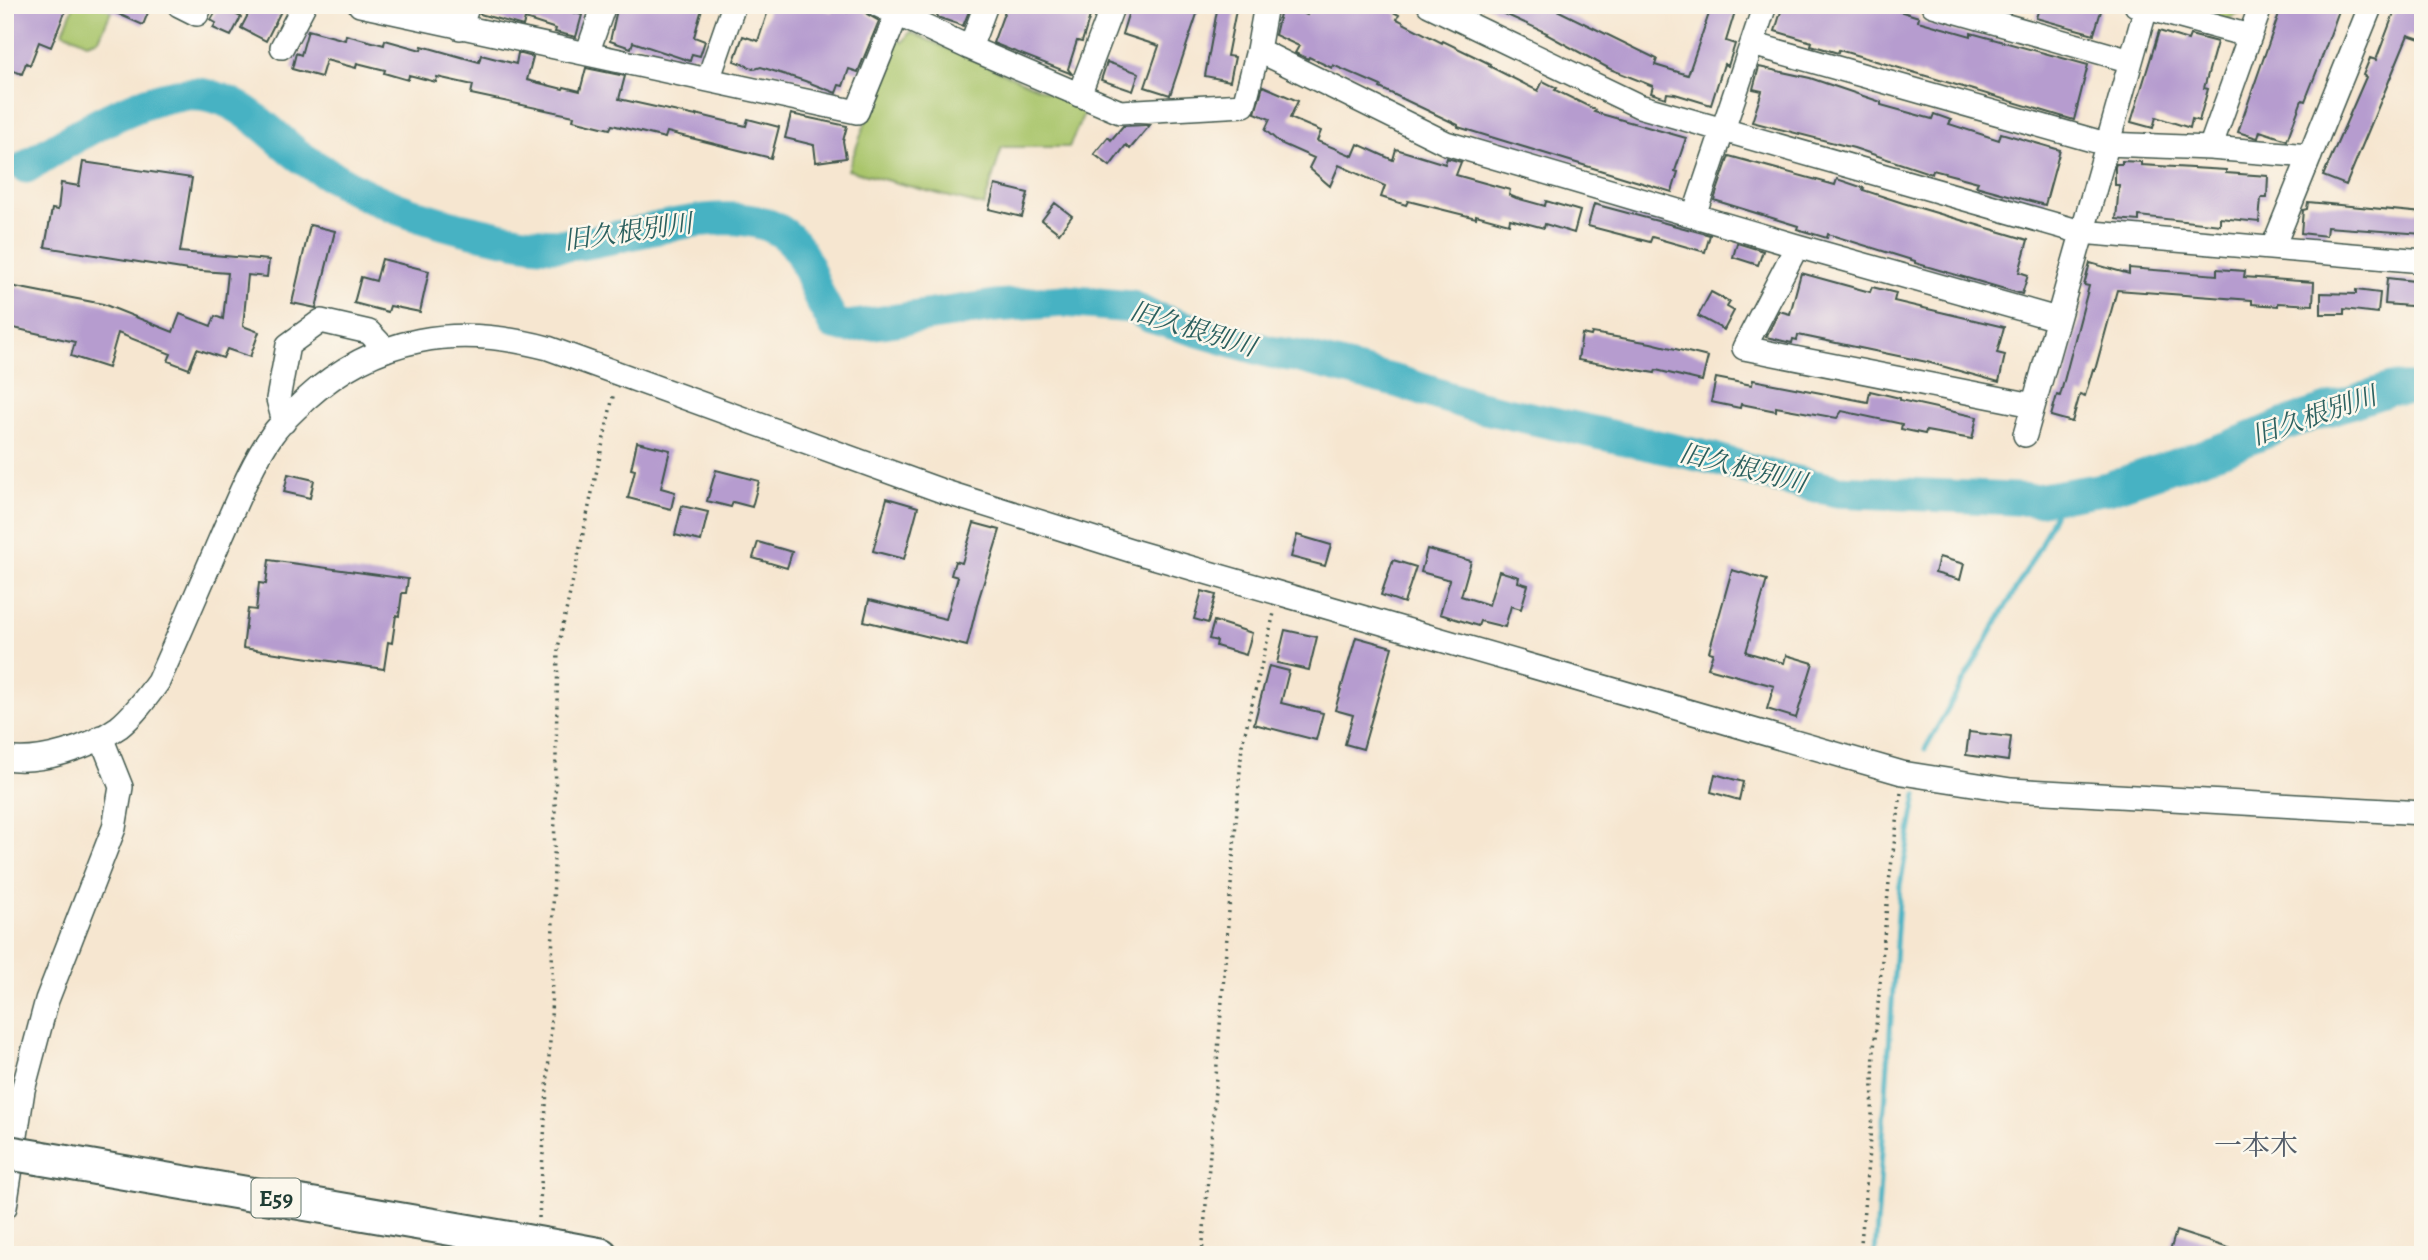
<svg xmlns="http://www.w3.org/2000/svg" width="2428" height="1260" viewBox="0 0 2428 1260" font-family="Alegreya,'Noto Serif JP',serif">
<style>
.green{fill:#a9c56b;stroke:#648150;stroke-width:2}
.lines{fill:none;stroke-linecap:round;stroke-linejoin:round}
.stream{stroke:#46b2c3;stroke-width:5}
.river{stroke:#46b2c3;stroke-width:33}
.building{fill:#b69ccf}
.minor-casing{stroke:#3f564b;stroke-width:26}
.highway-casing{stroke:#3f564b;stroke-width:37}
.path{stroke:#3f564b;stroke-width:3.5;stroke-dasharray:2 5;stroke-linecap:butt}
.minor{stroke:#fff;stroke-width:23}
.highway{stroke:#fff;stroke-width:33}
.highway-bridge-casing{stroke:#3f564b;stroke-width:37;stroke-linecap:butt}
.highway-bridge{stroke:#fff;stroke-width:33}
.labels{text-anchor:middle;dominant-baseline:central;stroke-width:5;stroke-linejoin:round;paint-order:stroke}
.shield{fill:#fbf7ec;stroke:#61756b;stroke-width:2}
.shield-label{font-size:23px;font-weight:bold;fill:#1f3d34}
.water-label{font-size:26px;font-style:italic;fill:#2b605f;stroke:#fbf7ec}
.quarter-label{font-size:28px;fill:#545e6a;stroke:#fbf7ec}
</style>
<rect width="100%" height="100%" fill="#fbf7ec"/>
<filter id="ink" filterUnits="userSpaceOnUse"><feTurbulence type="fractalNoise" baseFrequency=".0143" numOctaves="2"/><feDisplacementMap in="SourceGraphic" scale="14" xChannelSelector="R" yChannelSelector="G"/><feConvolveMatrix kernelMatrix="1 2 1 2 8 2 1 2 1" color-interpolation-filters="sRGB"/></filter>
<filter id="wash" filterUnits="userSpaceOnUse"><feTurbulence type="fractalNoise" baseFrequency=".00686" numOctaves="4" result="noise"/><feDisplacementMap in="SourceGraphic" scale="28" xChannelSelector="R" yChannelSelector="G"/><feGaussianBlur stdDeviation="1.57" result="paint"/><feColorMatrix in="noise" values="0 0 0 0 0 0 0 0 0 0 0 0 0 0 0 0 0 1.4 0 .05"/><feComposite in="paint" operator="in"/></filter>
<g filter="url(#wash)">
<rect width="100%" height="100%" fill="#f6e6d0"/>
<path class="green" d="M74 5H114L99 39 87 43 63 32Z
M2176 5H2249L2247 10 2226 20Z
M910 32 1086 109 1069 147H1002L984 206 848 170 896 40 903 42Z"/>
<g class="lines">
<path class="stream" d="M5 175 26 167
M1925 749 2039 548 2063 495
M1875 1255 1900 885 1917 795"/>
<path class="river" d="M26 167C69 140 148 89 200 94 240 99 264 127 293 151 305 161 319 169 333 177 377 204 430 222 481 233 509 239 536 246 565 245 628 243 746 188 794 243 806 258 811 278 819 296 823 305 829 314 834 324L847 327 995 306 1064 301 1132 307 1151 317 1270 352 1296 356 1399 382 1471 405 1711 458 1771 476 1837 491 2036 500 2108 488 2226 448 2294 421 2391 389H2423"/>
</g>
<g id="blocks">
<path class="building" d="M5 5H68L51 47 39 42 30 65 26 63 22 74 5 68V42L12 27 5 24Z
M98 5H151L143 25Z
M253 5H284L266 41 241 28Z
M482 5H528L538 8 539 5H549L582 15 576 37 555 32 556 29 525 19 523 26 480 14Z
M618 5H703L694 37 705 41 700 56 692 54 690 61 633 42 631 48 610 41Z
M770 5H811L832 12 834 7 847 12 848 5H864L867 14 879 21 858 72 849 69 843 86 839 85 836 93 805 81 761 67 755 69 734 61 743 36 758 41Z
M940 5H959L970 9 963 26 937 17Z
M1007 5H1091L1087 16H1090L1082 42 1077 41 1068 69 1072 74 993 43Z
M1131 5H1200L1170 95 1145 87 1159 46 1122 34Z
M1218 5H1237L1227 56 1235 57 1230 81 1205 76Z
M1282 5 1307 15 1312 5H1380L1399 15 1397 19 1403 22V23L1442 43 1443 41 1482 60 1490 64 1489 66 1538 91 1543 81 1557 88 1555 90 1596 110 1594 112 1686 138 1675 171 1678 172 1672 192 1458 127V125L1380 88 1381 86 1333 65 1332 68 1309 57 1308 59 1295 53 1299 46 1275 35Z
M1485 5H1547L1657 59 1655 65 1688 75 1712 5H1737L1726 41 1735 44 1728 66 1724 64 1711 105 1675 94 1667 93 1666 98 1651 93 1653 86 1610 69 1546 34 1547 33Z
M1783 5H1879L1919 17 1918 21 1971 36V33L2088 65 2074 120 1839 50 1838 53 1811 45 1812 42 1775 31Z
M2040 5H2082L2101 11 2094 34 2036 18Z
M2282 5H2341L2318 68 2305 101 2302 100 2287 140 2260 131 2258 138 2254 137 2238 132Z
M2397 5H2423V40L2408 35 2346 185 2323 176 2366 77 2363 75 2370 58 2376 60Z
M219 6 241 17 231 36 213 28 216 23 211 20Z
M308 30 345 40 346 35 384 45 385 40 421 50 422 46 479 62 481 55 516 64 518 53 533 57 527 80 563 89 564 87 580 91 586 68 625 76 619 99 696 116V114L746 126 748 119 779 127 771 158 667 132 665 138 612 125 610 129 573 120 574 116 471 94 473 85 437 77 436 82 409 75 408 80 384 73 385 70 357 63 356 68 326 60 321 77 292 69 296 53 301 55Z
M2159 31 2188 40 2190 35 2217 42 2204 88 2208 89 2199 121 2192 119 2190 128 2156 117 2153 128 2131 122Z
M1107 62 1139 73 1133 91 1101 80Z
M1759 67 1810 78 1881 102V105L1932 119 1934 114 1951 120 1949 124 1999 140 2001 133 2060 150 2045 205 1976 186 1978 182 1933 170 1932 174 1854 148 1752 122 1762 91 1753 89Z
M1263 86 1298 101 1290 118 1321 131 1317 141 1353 156 1358 144 1393 160 1396 149 1445 164 1447 158 1461 162 1456 175 1510 190 1509 195 1516 198 1545 206 1546 201 1580 211 1574 233 1545 224 1544 228 1510 219 1509 224 1476 215V218L1408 201 1406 205 1381 197 1385 186 1339 165 1330 186 1309 168 1314 158 1280 143 1265 130 1270 119 1255 113Z
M791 114 847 126 843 141 846 158 816 162 814 145 785 138Z
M1146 125H1150L1130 149 1126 145 1110 166 1094 154 1108 137 1111 140 1123 126Z
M1729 156 1835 185 1837 179 1864 188 1863 190 1903 203 2028 240 2019 272 2028 275 2022 294 1915 263V261L1828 234 1827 238 1797 229 1798 226 1714 200Z
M2122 161 2141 162V165L2226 170V173L2268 176 2267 198H2261L2259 222 2220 218V225L2139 216V221L2116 219 2119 185H2115V167L2116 164H2122Z
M83 162 192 178 180 252 269 260 267 277 248 275 243 326 259 332 250 357 227 349 223 358 197 349 189 369 168 361 171 354 118 333 108 368 71 356 75 342 5 326V285L103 304 173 332 180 314 211 326 215 316 223 319 228 273 188 270 45 247 52 209 58 210 61 183 79 186Z
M995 185 1028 193 1022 217 989 209Z
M2308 202 2423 213V234L2327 227 2326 236 2301 233 2303 210 2307 209Z
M1055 203 1072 216 1059 233 1042 220Z
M1594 204 1710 235 1705 252 1652 237 1650 242 1588 226Z
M310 225 335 231 316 308 292 303Z
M1737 243 1763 251 1758 265 1733 257Z
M382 259 429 271 420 312 390 306 388 312 354 303 361 277 376 281Z
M2090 263 2129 274V268L2217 275V269L2245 271 2244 277 2314 282 2313 305 2278 303V306L2252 304V300L2117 290 2095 370 2093 369 2085 396 2080 394 2072 422 2051 416 2057 395 2060 396 2089 286 2084 285Z
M1801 273 1870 292 1872 287 1896 293 1894 301 2004 327 1997 353 2005 355 1999 382 1927 362 1798 335 1797 340 1793 339 1792 343 1766 337 1779 311 1790 314Z
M2387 278 2414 281V283L2423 284V307L2385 304Z
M2356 290 2380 293 2378 313 2344 309V314H2321V293L2356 294Z
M1711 292 1730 302 1727 307 1734 311 1724 330 1698 316Z
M1592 333 1651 343 1708 357 1702 381 1656 370 1655 373 1578 360 1582 334 1591 336Z
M1716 378 1752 385 1753 380 1868 402 1870 391 1900 398V400L1977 417 1972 439 1926 431 1925 434 1901 429 1902 424 1842 411 1837 418 1776 407V411L1741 404 1740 408 1711 402Z
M637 442 670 450 661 488 675 492 671 509 628 498 635 470 631 469Z
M716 470 759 481 752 507 733 502 731 507 707 501Z
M288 474 314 480 310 498 284 492Z
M887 498 918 507 904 559 873 551Z
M682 506 708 512 701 541 675 535Z
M974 523 1000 530 978 601 967 646 864 621 869 600 946 619 958 577 951 575 955 561 962 563Z
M1297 535 1331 545 1325 566 1291 557Z
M758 542 792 552 787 568 753 558Z
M1427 549 1471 561 1461 596 1489 605 1499 571 1519 577 1518 582 1528 585 1521 609 1511 606 1505 627 1480 621 1478 626 1440 614 1450 580 1421 572Z
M1939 557 1964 564 1960 580 1935 573Z
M269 560 408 579 406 593H402L399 616 396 615 392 643 388 642 384 669 243 648 248 609 256 610 259 583 266 584Z
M1393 560 1416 567 1404 603 1381 595Z
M1732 570 1767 580 1746 652 1784 663 1786 655 1813 663 1796 718 1767 709 1774 686 1708 668 1713 653 1709 652Z
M1202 591 1216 595 1208 623 1194 619Z
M1214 621 1252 633 1246 655 1216 646 1217 641 1209 639Z
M1285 630 1317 637 1309 670 1277 663Z
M1356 637 1392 647 1363 749 1345 744 1353 715 1335 710Z
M1269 666 1289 671 1281 703 1323 713 1316 740 1254 724Z
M1969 732 2011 737 2008 761 1966 755Z
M1715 774 1743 782 1739 800 1711 792Z
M2176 1231 2241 1252V1255H2169Z"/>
</g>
</g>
<g filter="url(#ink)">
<use href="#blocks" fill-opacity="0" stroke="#3f564b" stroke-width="2"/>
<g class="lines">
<defs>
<path id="minor" d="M179 5 197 14 201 5
M360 5 857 112 897 14
M878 5 970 48 1120 112 1244 105 1258 50 1266 5
M1429 5 1639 106 2081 232 2423 261
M1933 5 2131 61
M2136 5 2250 36
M460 28 468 5
M1752 44 2106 144 2210 148 2310 156
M282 47 304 5
M970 48 986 5
M1258 50 1446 143 1797 246 2057 319
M587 54 604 5
M708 80 734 5
M1079 95 1113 5
M2210 148 2261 5
M1694 215 1765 5
M1797 246 1744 348 2033 405
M2273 247 2371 5
M284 422 278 399 288 345 321 321 369 332 386 350
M2025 435 2146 8
M5 758C40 764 91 747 119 727 134 715 147 697 158 682 180 633 201 584 222 535 237 501 251 465 272 435 281 422 294 411 305 400 376 335 457 324 548 348L945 492 1136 552 1902 773 2011 790 2423 813
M5 1207 23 1090 47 1000 114 828 121 787 101 737"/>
<path id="highway" d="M40 1158 512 1239
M563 1248 601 1255"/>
</defs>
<use href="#minor" class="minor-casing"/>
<use href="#highway" class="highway-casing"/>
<path class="path" d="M539 1218 551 1025 558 648 614 392
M1202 1255 1242 745 1274 613
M1860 1255 1872 1115 1874 1049 1889 882 1901 793"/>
<use href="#minor" class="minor"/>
<use href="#highway" class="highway"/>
<defs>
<path id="highway-bridge" d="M5 1152 40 1158
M512 1239 563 1248"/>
</defs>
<use href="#highway-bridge" class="highway-bridge-casing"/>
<use href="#highway-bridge" class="highway-bridge"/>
</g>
</g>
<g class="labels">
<rect class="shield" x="251.5" y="1178.5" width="49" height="39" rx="5"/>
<g class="shield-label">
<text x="276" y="1198">E59</text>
</g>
<g class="water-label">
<text transform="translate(628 232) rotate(-8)">旧久根別川</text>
<text transform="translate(1193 329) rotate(17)">旧久根別川</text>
<text transform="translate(2314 416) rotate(-19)">旧久根別川</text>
<text transform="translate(1743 468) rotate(14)">旧久根別川</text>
</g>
<g class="quarter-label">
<text x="2256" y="1146">一本木</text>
</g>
</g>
<rect width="2428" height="1260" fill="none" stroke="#fbf7ec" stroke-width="28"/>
</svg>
